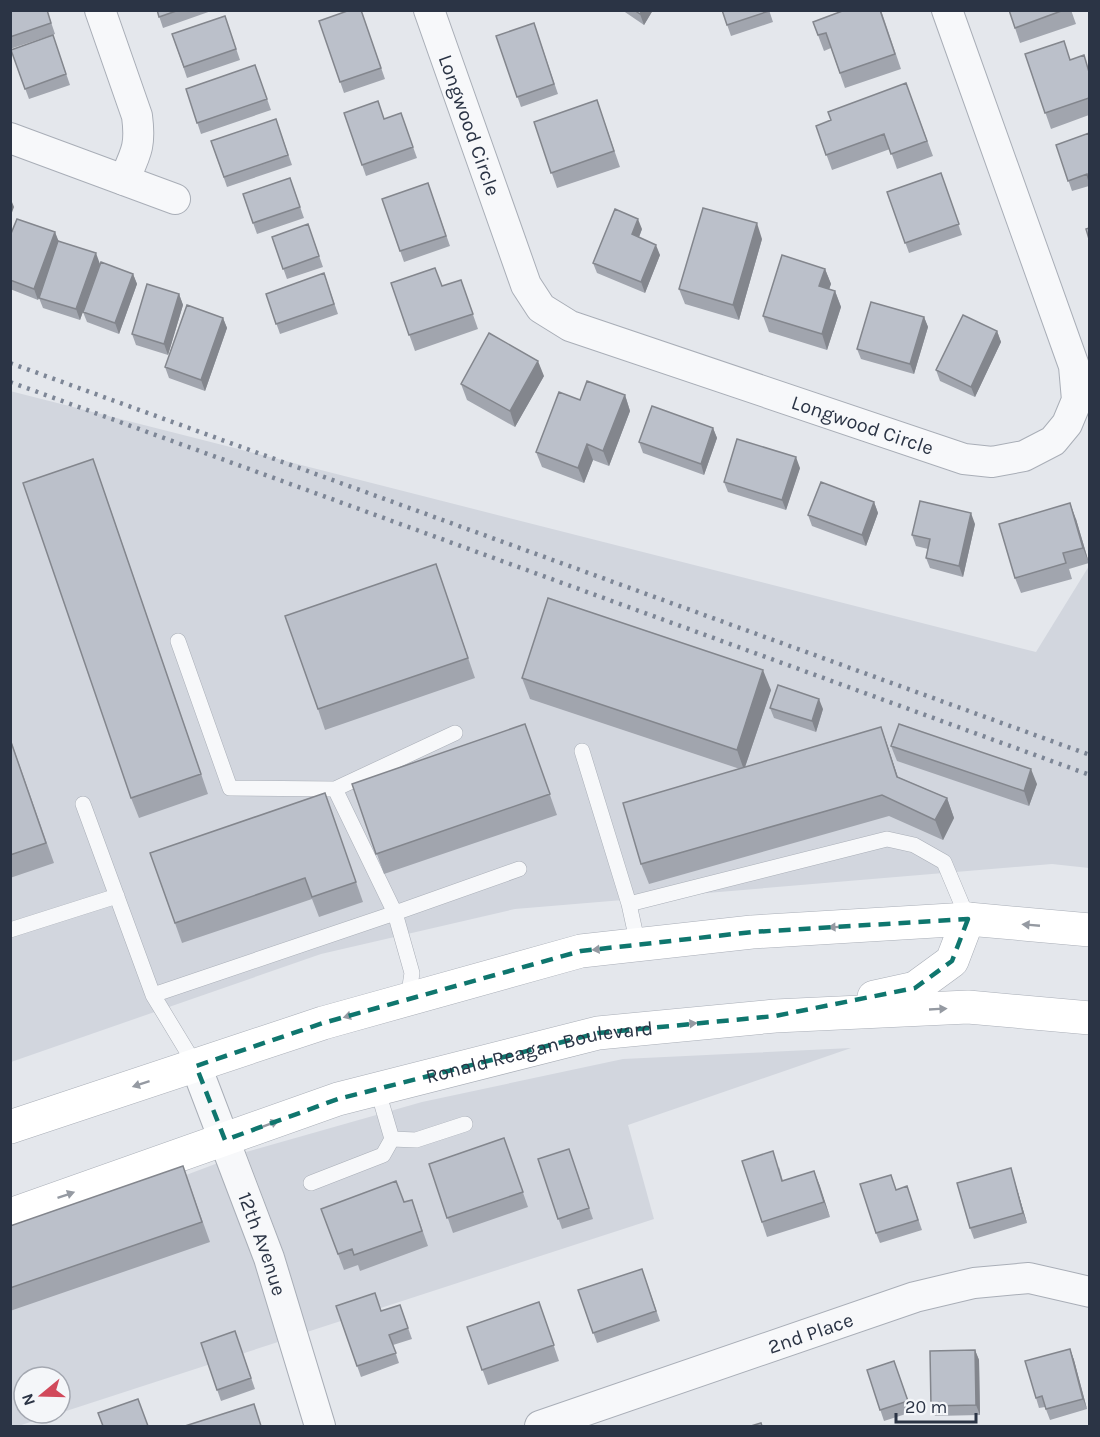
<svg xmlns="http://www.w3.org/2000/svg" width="1100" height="1437" viewBox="0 0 1100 1437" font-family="Karla,sans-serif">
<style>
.built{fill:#d2d6de}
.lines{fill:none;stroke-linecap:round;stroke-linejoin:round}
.lane-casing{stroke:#a9aeb7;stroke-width:16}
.street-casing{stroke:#a9aeb7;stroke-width:32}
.secondary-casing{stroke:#a9aeb7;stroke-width:34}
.lane{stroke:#f7f8fa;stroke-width:15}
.street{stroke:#f7f8fa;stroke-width:30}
.secondary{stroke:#fff;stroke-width:33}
.rail{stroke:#7d8696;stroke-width:4.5;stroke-dasharray:3 6;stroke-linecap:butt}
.wall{fill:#a1a5ae}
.shaded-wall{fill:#83868d}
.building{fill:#bbc0ca;stroke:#83868d;stroke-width:1.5}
.oneway{fill:#959aa2}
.marked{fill:none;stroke:#0f766e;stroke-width:4.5;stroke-dasharray:12 8;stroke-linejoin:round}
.labels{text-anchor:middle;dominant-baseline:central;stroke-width:4.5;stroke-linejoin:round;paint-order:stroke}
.street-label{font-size:20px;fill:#2b3445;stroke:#f4f6f9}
</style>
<rect width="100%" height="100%" fill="#e4e7ec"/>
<path class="built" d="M10 391 1036 652 1089 566V868L1052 864 515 909 321 954 11 1062Z
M851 1048 628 1125 654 1219 307 1332 284 1253 246 1152 422 1102 623 1059Z
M218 1163 255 1263 278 1342 60 1413V1377H24V1413H59L18 1426H11V1241Z"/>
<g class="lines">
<defs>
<path id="lane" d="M178 641 230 788 335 789 395 913 412 973 408 999
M582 751 629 904
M335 789 455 733
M83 804 153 995 196 1066
M10 930 117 896
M638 945 629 904 887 839 914 845 944 862 968 919
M153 995 395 913 519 869
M392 1139 416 1140 465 1124
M311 1183 383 1155 392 1139 377 1088"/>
<g id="street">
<path d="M100 10 137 116C141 146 136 153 124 180"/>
<path id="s1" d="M429 10 526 285 541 308 570 326 964 459 992 462 1024 456 1053 441 1067 424 1077 400 1074 366 947 10"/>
<path d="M10 138 175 199"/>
<path id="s2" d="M196 1066 269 1258 320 1426"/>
<path id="s3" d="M540 1426 915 1297 974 1283 1029 1278 1090 1292"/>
</g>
<g id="secondary">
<path d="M874 997 915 988 952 961 968 919"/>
<path d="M10 1127 323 1023 581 951 752 932 968 919 1090 930"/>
<path id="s4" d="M10 1215 338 1099 598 1033 775 1016 968 1007 1090 1018"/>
</g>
</defs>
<use href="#lane" class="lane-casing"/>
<use href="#street" class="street-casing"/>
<use href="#secondary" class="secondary-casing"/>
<use href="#lane" class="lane"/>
<use href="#street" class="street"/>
<use href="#secondary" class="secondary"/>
<path class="rail" d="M10 363 1090 755
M10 382 1090 775"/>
</g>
<path class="wall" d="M10 10H47L55 34 10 49Z
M157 10H214L163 28Z
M361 10 385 79 344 93 319 21Z
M622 10H653L644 25Z
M722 10H769L773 22 731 36Z
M881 10 901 69 845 88 831 48 824 51 813 22Z
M1009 10H1071L1076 24 1020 43Z
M225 16 240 60 187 78 172 34Z
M534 23 558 94 521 107 496 36Z
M53 35 70 85 29 99 11 50Z
M1025 54 1070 60 1089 71V115L1051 129Z
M255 65 271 110 201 134 186 89Z
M906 83 933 156 897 169 890 149 832 170 816 126 831 120Z
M597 100 620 167 557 188 534 122Z
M344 113 384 119 401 113 417 158 366 176Z
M276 119 292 165 227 187 211 141Z
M1089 133V186L1072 191 1056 145Z
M941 173 962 235 909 253 887 192Z
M290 178 304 218 257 234 243 194Z
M428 183 450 246 404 262 382 199Z
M308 224 323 267 287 279 272 237Z
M642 229 639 237 660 255 645 293 597 273 593 263Z
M55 232 58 242 100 264 80 320 43 308 39 298 47 274 38 300 10 289V236Z
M762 239 739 320 685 304 679 289Z
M825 269 831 284 829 289 835 291 841 307 827 350 769 332 763 316Z
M324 273 338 314 280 334 266 294Z
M133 274 137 284 119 334 87 322 83 312Z
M461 280 478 329 415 351 391 283 442 286Z
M179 294 183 305 168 355 136 345 132 334Z
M924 317 928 327 914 374 861 359 857 349Z
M223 318 227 328 205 391 169 378 165 367Z
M997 331 1001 342 975 397 940 381 936 370Z
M544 376 515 427 467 400 461 384Z
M625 395 630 411 609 466 593 460 584 483 542 467 536 452 580 400Z
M713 428 717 438 704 475 643 453 639 442Z
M800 468 786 510 728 492 724 482Z
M100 479 208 794 139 818 131 798Z
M874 502 878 513 866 546 812 526 808 515Z
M1076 519 1089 563 1069 569 1072 579 1021 593 1015 578Z
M975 524 963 577 930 568 926 558 928 549 916 546 912 535Z
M436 564 475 678 325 730 318 709Z
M522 678 771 690 745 767 881 727 898 777 947 798 954 818 943 840 889 816 649 884 641 864 740 769 530 699Z
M770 708 823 709 816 732 774 718Z
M525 724 557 815 384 874 352 784Z
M10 738 54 863 10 878Z
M891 746 1037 784 1029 806 897 761Z
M325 793 363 902 319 917 312 899 182 943 150 853Z
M504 1138 528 1207 453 1233 429 1164Z
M569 1149 593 1219 562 1229 538 1159Z
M183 1166 210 1242 10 1311V1226Z
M779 1167 783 1181 814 1171 830 1217 767 1237 762 1222Z
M1014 1179 1027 1223 974 1239 970 1228Z
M907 1186 922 1230 880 1243 876 1233 896 1190Z
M412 1200 428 1246 360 1271 358 1265 344 1270 321 1209 404 1202Z
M642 1269 660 1321 597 1343 578 1290Z
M539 1302 559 1361 488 1385 467 1327Z
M400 1305 412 1339 393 1345 399 1363 361 1377 336 1306 382 1311Z
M235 1331 255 1389 221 1401 201 1343Z
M1070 1349 1074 1360 1087 1409 1050 1420 1045 1407 1039 1408 1036 1398Z
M975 1350 979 1360 980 1415 935 1416 931 1406Z
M894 1361 912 1412 884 1421 867 1370Z"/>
<path class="shaded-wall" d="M642 10H653L644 25 640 14Z
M10 197 14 207 10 218Z
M638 219 642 229 636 245 632 234Z
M757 223 762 239 739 320 733 305Z
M55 232 59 242 38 300 34 289Z
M656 245 660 255 645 293 641 282Z
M96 253 100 264 80 320 76 309Z
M825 269 831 284 825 301 819 286Z
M133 274 137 284 119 334 115 323Z
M835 291 841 307 827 350 822 334Z
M179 294 183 305 168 355 164 344Z
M924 317 928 327 914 374 910 364Z
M223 318 227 328 205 391 201 380Z
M997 331 1001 342 975 397 971 387Z
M538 361 544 376 515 427 510 411Z
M625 395 630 411 609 466 603 451Z
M713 428 717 438 704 475 701 464Z
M587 444 593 460 584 483 578 468Z
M796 457 800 468 786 510 782 500Z
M874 502 878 513 866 546 862 535Z
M1070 503 1076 519 1089 563 1083 548Z
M971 513 975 524 963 577 959 566Z
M763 670 771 690 744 770 737 750Z
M819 699 823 709 816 732 812 721Z
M881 727 888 747 904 797 897 777Z
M1031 769 1037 784 1029 806 1024 791Z
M947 798 954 818 943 840 935 820Z
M1011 1168 1014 1179 1027 1223 1023 1213Z
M814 1171 820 1186 830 1217 824 1202Z
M1070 1349 1074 1360 1087 1409 1083 1399Z
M975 1350 979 1360 980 1415 976 1405Z"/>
<path class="building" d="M10 10H47L51 23 10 37Z
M157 10H179L159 17Z
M350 10H361L381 68 340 82 319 21Z
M634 10H642L640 14Z
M722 10H769V11L727 25Z
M845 10H880L895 54 840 73 826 33 818 35 813 22Z
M1009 10H1064L1015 28Z
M225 16 236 49 184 67 172 34Z
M534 23 554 84 517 97 496 36Z
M53 35 66 74 25 89 11 50Z
M1064 41 1070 60 1084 55 1089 72V98L1045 113 1025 54Z
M255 65 267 99 197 123 186 89Z
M906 83 927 141 891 154 884 134 826 155 816 126 831 120 828 112Z
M597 100 614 151 551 173 534 122Z
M378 101 384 119 401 113 413 147 362 165 344 113Z
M276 119 288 155 224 177 211 141Z
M1089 133V181L1087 174 1068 181 1056 145Z
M941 173 959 224 905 243 887 192Z
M290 178 300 207 253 223 243 194Z
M428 183 446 236 400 251 382 199Z
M703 208 757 223 733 305 679 289Z
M615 209 638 219 632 234 656 245 641 282 593 263Z
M17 219 55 232 34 289 10 280V236Z
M308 224 319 256 283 269 272 237Z
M1089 228V239L1086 229Z
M58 241 96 253 76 309 39 298Z
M782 255 825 269 819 286 835 291 822 334 763 316Z
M101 262 133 274 115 323 83 312Z
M435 268 442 286 461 280 473 314 409 335 391 283Z
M324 273 334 304 276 324 266 294Z
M147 284 179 294 164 344 132 334Z
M871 302 924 317 910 364 857 349Z
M187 305 223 318 201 380 165 367Z
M963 315 997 331 971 387 936 370Z
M489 333 538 361 510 411 461 384Z
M587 381 625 395 603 451 587 444 578 468 536 452 559 392 580 400Z
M652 406 713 428 701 464 639 442Z
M737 439 796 457 782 500 724 482Z
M93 459 201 774 131 798 23 483Z
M821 482 874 502 862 535 808 515Z
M920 501 971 513 959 566 926 558 930 539 912 535Z
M1070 503 1083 548 1063 553 1066 563 1015 578 999 524Z
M436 564 468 658 318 709 285 616Z
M548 598 763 670 737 750 522 678Z
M778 685 819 699 812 721 770 708Z
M525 724 550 794 376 854 352 784Z
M899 724 1031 769 1024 791 891 746Z
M881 727 897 777 947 798 935 820 882 795 641 864 623 803Z
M10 739 46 843 10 855Z
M325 793 356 882 312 897 305 878 175 923 150 853Z
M504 1138 523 1192 447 1218 429 1164Z
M569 1149 589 1208 558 1219 538 1159Z
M773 1151 782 1181 814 1171 824 1202 762 1222 742 1161Z
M183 1166 202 1222 10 1288V1226Z
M1011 1168 1023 1213 970 1228 957 1183Z
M891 1175 896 1190 907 1186 918 1220 876 1233 860 1184Z
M396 1181 404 1202 412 1200 422 1231 354 1255 352 1249 338 1254 321 1209Z
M642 1269 656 1311 593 1333 578 1290Z
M375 1293 381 1311 400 1305 408 1328 389 1335 396 1353 357 1366 336 1306Z
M539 1302 554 1345 482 1370 467 1327Z
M235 1331 251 1378 217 1390 201 1343Z
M1070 1349 1083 1399 1046 1409 1042 1396 1036 1398 1025 1361Z
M975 1350 976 1405 931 1406 930 1351Z
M894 1361 908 1401 880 1410 867 1370Z
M138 1399 148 1426H103L98 1413Z
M254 1404 261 1426H185Z
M761 1423 762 1426H751Z"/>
<defs><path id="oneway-solid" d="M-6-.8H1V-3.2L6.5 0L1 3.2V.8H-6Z" transform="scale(1.5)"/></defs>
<g class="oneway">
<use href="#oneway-solid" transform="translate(1031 925) rotate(-175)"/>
<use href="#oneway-solid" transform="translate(837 927) rotate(177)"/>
<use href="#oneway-solid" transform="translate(601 949) rotate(174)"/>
<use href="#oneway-solid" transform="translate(938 1009) rotate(-3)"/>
<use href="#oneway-solid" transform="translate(352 1015) rotate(164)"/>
<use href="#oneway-solid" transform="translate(688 1024) rotate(-6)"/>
<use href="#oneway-solid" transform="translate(141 1084) rotate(162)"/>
<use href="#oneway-solid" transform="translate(270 1124) rotate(-20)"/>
<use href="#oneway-solid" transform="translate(66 1195) rotate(-19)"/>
</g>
<path class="marked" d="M968 919 952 961 915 988 775 1016 598 1033 338 1099 225 1140 196 1066 323 1023 581 951 752 932Z"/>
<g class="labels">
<g class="street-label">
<text stroke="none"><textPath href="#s1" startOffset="122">Longwood Circle</textPath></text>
<text stroke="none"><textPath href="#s1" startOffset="662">Longwood Circle</textPath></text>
<text stroke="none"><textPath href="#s4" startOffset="555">Ronald Reagan Boulevard</textPath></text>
<text stroke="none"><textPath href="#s2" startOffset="190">12th Avenue</textPath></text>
<text stroke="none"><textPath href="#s3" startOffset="286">2nd Place</textPath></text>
</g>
</g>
<rect width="1100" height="1437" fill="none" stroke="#2b3445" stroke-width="24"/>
<g transform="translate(42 1395) rotate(251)"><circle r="28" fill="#f4f6f9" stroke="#a4a8b1" stroke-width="1.5"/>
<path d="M0-4.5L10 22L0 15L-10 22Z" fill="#d1495b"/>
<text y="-9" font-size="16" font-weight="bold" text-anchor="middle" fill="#2b3445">N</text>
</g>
<path d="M896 1413v9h80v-9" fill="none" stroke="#2b3445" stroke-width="3"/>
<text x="905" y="1413" font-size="18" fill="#2b3445" stroke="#f4f6f9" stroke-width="4.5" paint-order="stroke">20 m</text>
</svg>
